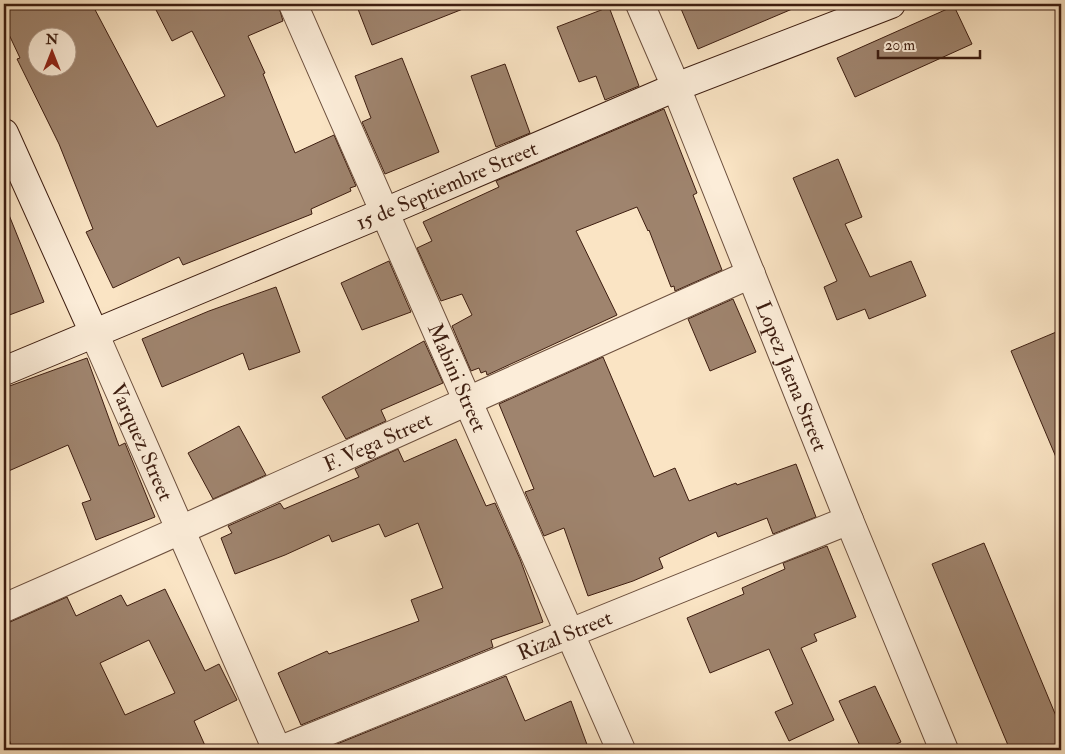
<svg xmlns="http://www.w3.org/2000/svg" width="1065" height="754" viewBox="0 0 1065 754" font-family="'IM FELL Double Pica',serif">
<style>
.building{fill:#9f846e;stroke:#3d1d10;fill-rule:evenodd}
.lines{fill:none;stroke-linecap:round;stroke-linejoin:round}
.minor-casing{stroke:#6c4f3d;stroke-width:30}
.tertiary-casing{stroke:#6c4f3d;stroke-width:30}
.secondary-casing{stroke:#3d1d10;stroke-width:30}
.minor{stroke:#fcedd9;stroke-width:28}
.tertiary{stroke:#fcedd9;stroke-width:28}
.secondary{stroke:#fcedd9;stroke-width:28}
.labels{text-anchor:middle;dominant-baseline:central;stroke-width:4;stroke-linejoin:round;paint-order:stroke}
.street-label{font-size:21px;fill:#3d1d10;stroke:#fcedd9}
</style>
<rect width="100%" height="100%" fill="#fae4c4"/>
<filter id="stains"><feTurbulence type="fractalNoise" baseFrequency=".004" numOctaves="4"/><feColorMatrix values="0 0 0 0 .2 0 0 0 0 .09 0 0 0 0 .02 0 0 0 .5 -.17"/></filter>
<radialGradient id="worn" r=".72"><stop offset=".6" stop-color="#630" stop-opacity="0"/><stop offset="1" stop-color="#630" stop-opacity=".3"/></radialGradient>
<path class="building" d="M4 4H92L157 127 225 96 192 31 172 41 153 4H278L283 21 248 36 265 73 263 74 295 153 334 135 356 186 350 188 351 191 311 209 312 214 183 265 179 257 113 288 86 232 93 229 59 144 17 59 20 58 4 24ZM38 38H68V68H38Z
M356 4H473V5L372 45Z
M679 4H804L698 49Z
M954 6 972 44 855 97 837 58Z
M609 7 639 86 605 100 596 76 579 82 557 27Z
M402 58 439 152 385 174 362 122 371 118 355 76Z
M505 64 530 133 496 147 471 76Z
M664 109 697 193 693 195 722 270 675 291 674 286 671 287 649 230 648 231 637 207 576 231 617 315 487 375 486 371 481 373 479 368 471 371 452 326 472 315 462 294 441 301 417 248 432 241 423 222 499 187 496 181Z
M838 159 862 217 845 224 870 277 911 261 926 296 869 319 865 309 837 320 824 287 837 281 793 178Z
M4 205H5L44 302 4 317Z
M389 261 411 312 362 330 341 283Z
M276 287 300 352 249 370 243 353 162 387 142 339 209 311Z
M733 299 756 352 710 371 688 319Z
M1061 330V469L1011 351Z
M424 341 443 383 381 410 386 421 346 439 322 397Z
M603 357 654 477 675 468 689 501 736 483 737 485 796 464 816 517 773 534 767 518 718 537 716 532 659 558 663 568 633 581 588 596 564 528 544 536 525 492 534 489 499 404Z
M87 358 119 446 125 443 155 517 96 540 82 503 91 500 68 445 4 473V388Z
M239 426 266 475 213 499 188 453Z
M456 439 486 506 495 503 520 559 543 622 491 640 493 647 301 725 278 673 327 651 329 654 419 621 411 600 443 588 418 523 385 537 379 524 332 542 329 535 285 555 235 574 221 538 232 533 228 526 280 503 284 509 359 477 355 469 398 449 404 462Z
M984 543 1061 728V750H1010L932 564Z
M827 546 856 617 814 634 817 641 801 648 834 720 789 741 775 712 793 704 769 649 710 673 687 618 744 594 742 588 785 569 783 563Z
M165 589 205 671 219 664 237 700 194 721 207 750H13L4 726V623L10 622 67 597 76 616 121 595 127 606ZM149 640 175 693 125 715 100 663Z
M506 676 525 721 571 701 589 750H322Z
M875 686 901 742 883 750H862L839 701Z"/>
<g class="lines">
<defs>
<g id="minor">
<path id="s1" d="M293 4 621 750"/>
<path id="s2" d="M640 4 676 87 849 520 944 750"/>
<path id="s3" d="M4 608C254 499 501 385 751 274"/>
<path id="s4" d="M281 750 849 520"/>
</g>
<g id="tertiary">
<path id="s5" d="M94 333 277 750"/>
</g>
<g id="secondary">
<path d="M4 133 94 333"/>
<path id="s6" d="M4 371 385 212 676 87 891 4"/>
</g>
</defs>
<use href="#minor" class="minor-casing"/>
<use href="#tertiary" class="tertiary-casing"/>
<use href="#secondary" class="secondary-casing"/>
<use href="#minor" class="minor"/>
<use href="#tertiary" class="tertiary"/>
<use href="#secondary" class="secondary"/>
</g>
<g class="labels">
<g class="street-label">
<text stroke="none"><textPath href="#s6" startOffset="480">15 de Septiembre Street</textPath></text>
<text stroke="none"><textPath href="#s1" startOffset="408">Mabini Street</textPath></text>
<text stroke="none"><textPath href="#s2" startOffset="402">Lopez Jaena Street</textPath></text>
<text stroke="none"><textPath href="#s5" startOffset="119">Varquez Street</textPath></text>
<text stroke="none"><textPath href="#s3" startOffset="409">F. Vega Street</textPath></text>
<text stroke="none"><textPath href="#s4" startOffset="306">Rizal Street</textPath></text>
</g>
</g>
<rect width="1065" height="754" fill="none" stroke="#fae4c4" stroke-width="20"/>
<rect x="5" y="5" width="1055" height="744" fill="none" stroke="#3d1d10" stroke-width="2.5"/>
<rect x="10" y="10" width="1045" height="734" fill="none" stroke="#3d1d10"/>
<g transform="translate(52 52)"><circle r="24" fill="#fcedd9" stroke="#b09a89"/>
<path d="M0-4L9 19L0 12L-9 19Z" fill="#8f2418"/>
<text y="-8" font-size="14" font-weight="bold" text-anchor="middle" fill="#3d1d10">N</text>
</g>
<path d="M878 50v8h102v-8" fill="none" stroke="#3d1d10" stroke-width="2.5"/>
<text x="885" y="50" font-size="15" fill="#3d1d10" stroke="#fcedd9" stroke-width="4" paint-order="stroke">20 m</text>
<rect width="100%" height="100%" filter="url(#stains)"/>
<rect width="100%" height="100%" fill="url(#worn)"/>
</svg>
